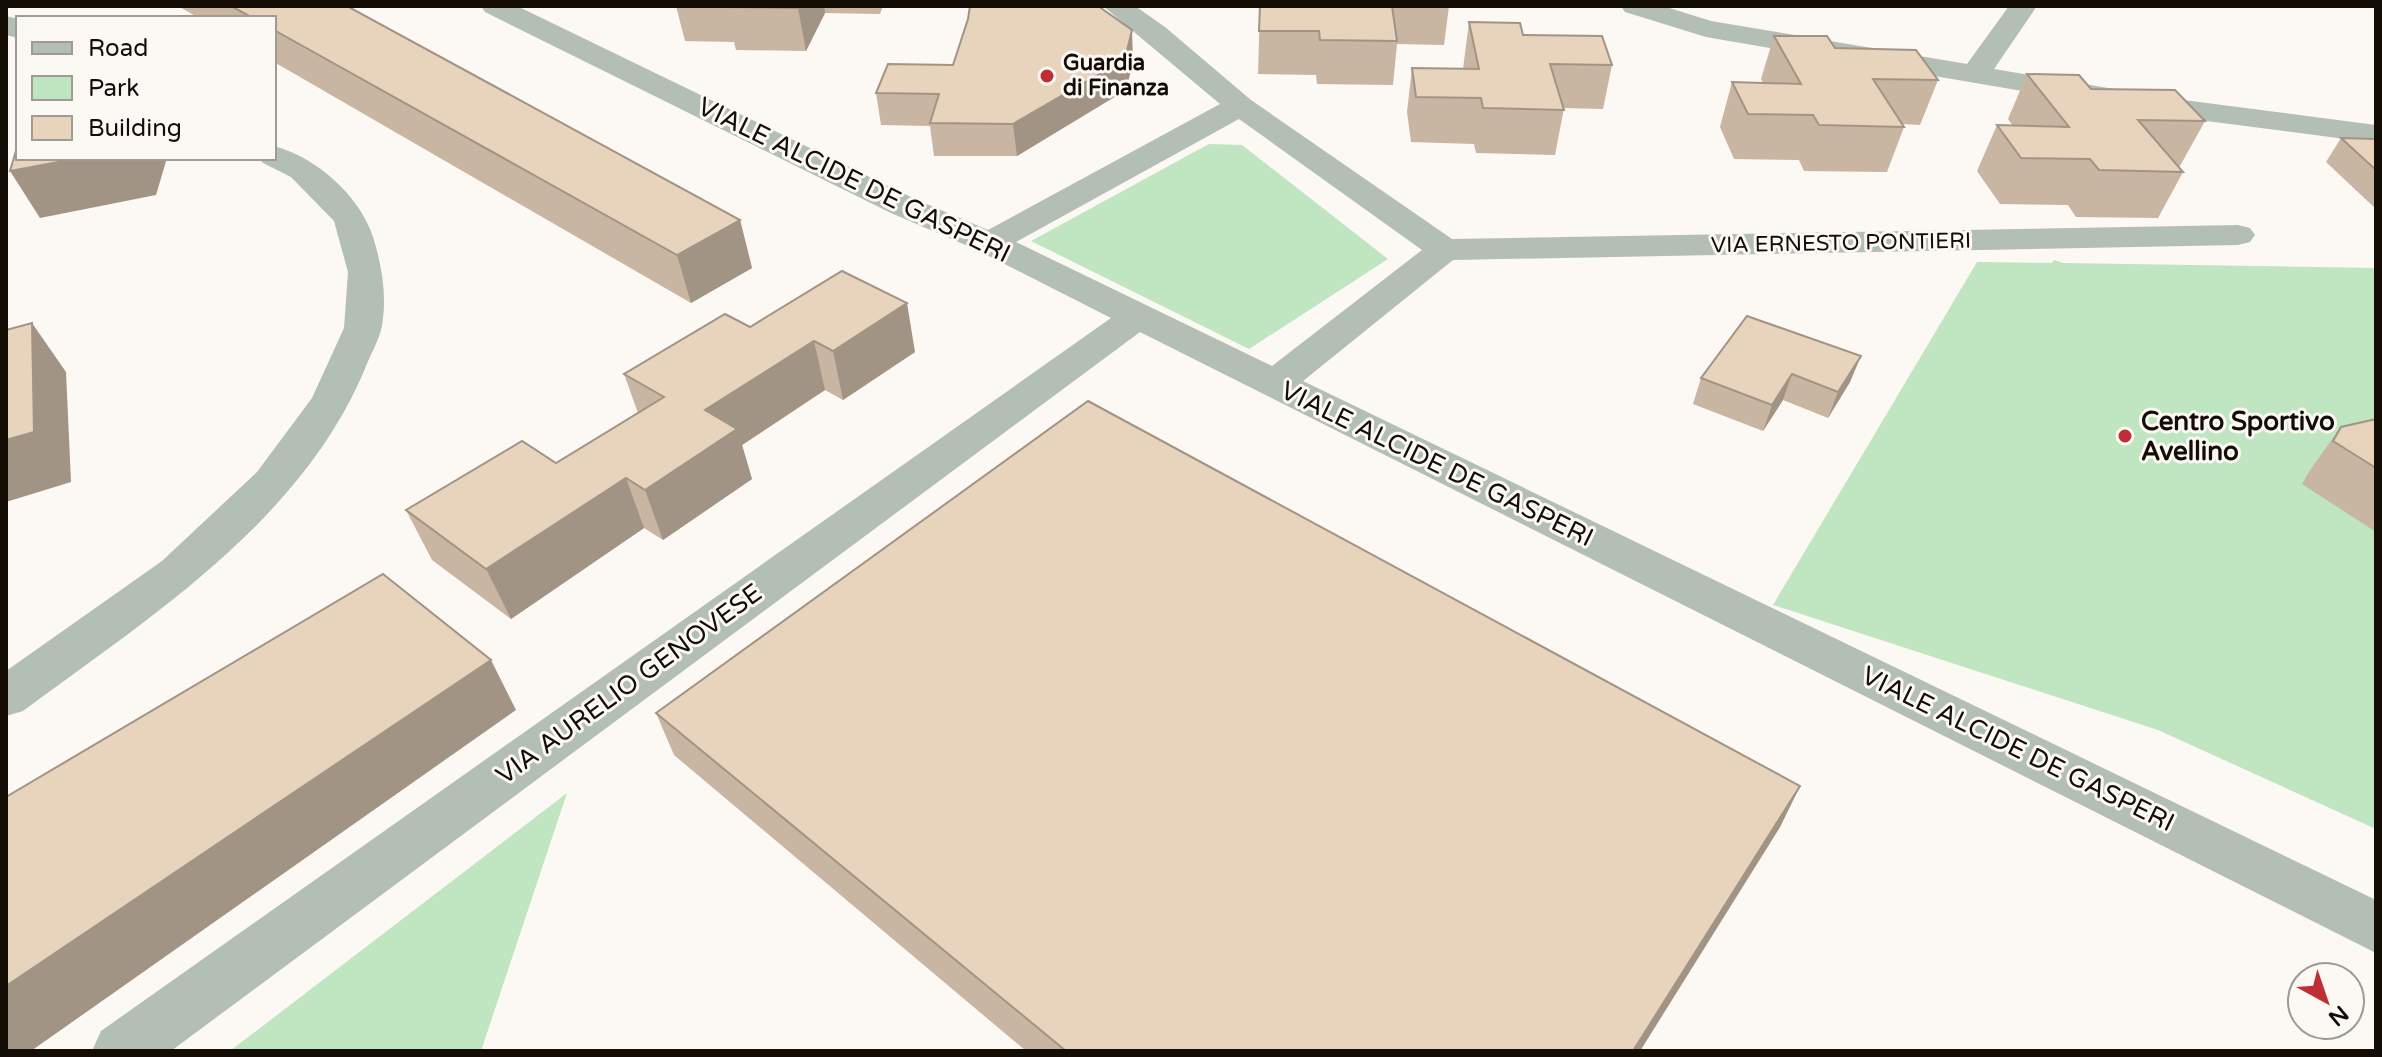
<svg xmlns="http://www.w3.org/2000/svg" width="2382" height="1057" viewBox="0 0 2382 1057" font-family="'Varela Round',sans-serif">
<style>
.green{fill:#bfe5c1}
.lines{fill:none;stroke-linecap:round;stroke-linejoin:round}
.minor{fill:#b3beb5;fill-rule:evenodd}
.wall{fill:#c8b5a2}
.shaded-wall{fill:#a29484}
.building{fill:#e8d3bc;stroke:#a29484;stroke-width:2}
.poi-dot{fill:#be2e35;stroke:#fcf8f3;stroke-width:3}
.labels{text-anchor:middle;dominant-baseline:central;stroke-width:6;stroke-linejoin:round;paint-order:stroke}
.far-poi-label{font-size:22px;font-weight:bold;fill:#140d06;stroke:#fcf8f3;text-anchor:start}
.far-street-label{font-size:22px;fill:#140d06;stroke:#fcf8f3}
.street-label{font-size:26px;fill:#140d06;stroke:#fcf8f3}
.poi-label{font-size:26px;font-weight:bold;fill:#140d06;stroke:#fcf8f3;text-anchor:start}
</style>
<rect width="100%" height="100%" fill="#fcf8f3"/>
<path class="green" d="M1209 144 1242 145 1388 259 1249 349 1031 241Z
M2054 260 2063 263 2376 268V829L2158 730 1773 605 1977 262 2052 263Z
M567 793 481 1051H230Z"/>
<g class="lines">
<path class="minor" d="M481 6H517L915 199 988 230 1220 104 1103 6H1135L1165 27 1251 100 1452 239 2238 225 2250 228 2255 235 2250 242 2238 245 1453 260 1303 381 2376 900V953L1140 332 171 1051H92L101 1031 1111 318 977 250 891 213 485 12ZM1239 119 1422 250 1272 366 1016 242Z
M1621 6H1663L1711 21 1967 64 2009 6H2037L1994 69 2168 98 2376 125V143L2168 116 1706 37 1625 12Z
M6 16 18 19V38L6 35Z
M274 146C316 157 360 196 373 237 382 266 387 295 382 326 379 341 369 357 364 371 300 522 150 617 23 711L6 716V671L162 561 257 472 312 398 344 328 348 272 334 221 291 177 263 163 259 158H274Z"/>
</g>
<path class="wall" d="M178 6H347L740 220 752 268 691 303 274 62V18H199Z
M676 6H883L880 14 825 13 806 51 736 50 734 42 685 41Z
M1260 6H1449L1444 45 1397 44 1393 85 1317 84 1316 75 1258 74Z
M1469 22 1523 35 1612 65 1603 109 1564 108 1555 155 1476 153 1474 144 1411 142 1407 112 1412 68 1463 69Z
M1774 36 1835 48 1938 80 1920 125 1903 124 1904 127 1887 172 1804 171 1799 160 1734 159 1720 127 1732 82 1763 83 1761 79Z
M1133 62 1126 90 1017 156H934L930 126 881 125 876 93 953 65Z
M2027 74 2091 89 2205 121 2180 166H2179L2183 172 2158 218 2076 217 2068 205 2000 204 1977 171 1997 125 2013 126 2008 119Z
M2341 138 2376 139V209L2326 162Z
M1747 316 1850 382 1828 418 1783 400 1763 431 1693 404 1701 378Z
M750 327 915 352 843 400 825 390 742 445 752 479 663 540 644 528 511 619 432 560 406 510 556 463 638 413 624 374Z
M2376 419V532L2302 484 2310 470 2341 427Z
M656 713 1800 786 1780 827 1640 1051H1026L674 755Z"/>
<path class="shaded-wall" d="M799 6H824L825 13 806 51 798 8Z
M1132 30 1133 62 1126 90 1017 156 1013 124Z
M80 158H167L156 195 40 218 10 171Z
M740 220 752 268 691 303 677 255Z
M907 303 915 352 843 400 833 351Z
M32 323 66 372 71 482 6 502V440Z
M814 341 825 390 742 445 752 479 663 540 645 490 705 410Z
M1861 356 1850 382 1828 418 1838 392Z
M1792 374 1783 400 1763 431 1772 405Z
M626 478 644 528 511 619 486 569Z
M491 660 516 710 31 1051H6V986Z
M1800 786 1780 827 1640 1051H1633Z"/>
<path class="building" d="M231 6H347L740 220 677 255 274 30V18H253Z
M727 6H799L798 8 726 7Z
M970 6H1098L1132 30 1125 59 1013 124 930 123 939 94 876 93 888 64 953 65 968 19Z
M1260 6H1392L1397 41 1320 40 1319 31H1259Z
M1469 22 1520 23 1523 35 1602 36 1612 65 1550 64 1564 110 1483 108 1481 98 1416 97 1412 68 1479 69Z
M1774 36H1827L1835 48 1916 50 1938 80 1873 79 1904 127 1819 125 1813 115 1748 114 1732 82 1801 84Z
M2027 74 2079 75 2091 89 2175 90 2205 121 2138 120 2183 172 2099 170 2090 159 2021 158 1997 125 2069 127Z
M2341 138 2376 139V170Z
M18 144V158H80L10 171Z
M842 271 907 303 833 351 814 341 705 410 737 429 645 490 626 478 486 569 406 510 522 441 556 463 664 397 624 374 725 314 750 327Z
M1747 316 1861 356 1838 392 1792 374 1772 405 1701 378Z
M32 323 34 432 6 440V330Z
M1088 401 1800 786 1633 1051H1066L656 713Z
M2376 419V468L2333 441 2341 427Z
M383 574 491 660 6 986V797Z"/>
<g class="poi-dot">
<circle cx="1047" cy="76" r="8"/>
<circle cx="2125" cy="436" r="8"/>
</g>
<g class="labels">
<g class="far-poi-label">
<text x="1063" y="63">Guardia<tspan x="1063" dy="25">di Finanza</tspan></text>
</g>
<g class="far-street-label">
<text transform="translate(1841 243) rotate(-1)">VIA ERNESTO PONTIERI</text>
</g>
<g class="street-label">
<text transform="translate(854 180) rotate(26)">VIALE ALCIDE DE GASPERI</text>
<text transform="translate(1437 464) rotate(26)">VIALE ALCIDE DE GASPERI</text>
<text transform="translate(629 684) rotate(-36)">VIA AURELIO GENOVESE</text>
<text transform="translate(2018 749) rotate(26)">VIALE ALCIDE DE GASPERI</text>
</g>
<g class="poi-label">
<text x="2141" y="421">Centro Sportivo<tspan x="2141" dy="30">Avellino</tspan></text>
</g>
</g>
<rect width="2382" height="1057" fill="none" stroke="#140d06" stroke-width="16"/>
<rect x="16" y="16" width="260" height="144" fill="#fcf8f3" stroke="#9f9a94" stroke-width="2"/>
<rect x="32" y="42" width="40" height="12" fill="#b3beb5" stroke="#9f9a94" stroke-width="2"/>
<text x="88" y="56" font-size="24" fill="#140d06">Road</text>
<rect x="32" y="76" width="40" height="24" fill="#bfe5c1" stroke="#9f9a94" stroke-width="2"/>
<text x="88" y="96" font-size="24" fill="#140d06">Park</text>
<rect x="32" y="116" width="40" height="24" fill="#e8d3bc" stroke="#9f9a94" stroke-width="2"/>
<text x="88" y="136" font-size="24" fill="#140d06">Building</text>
<g transform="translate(2326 1001) rotate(140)"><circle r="38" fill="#fcf8f3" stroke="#9f9a94" stroke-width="2"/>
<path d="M0-6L14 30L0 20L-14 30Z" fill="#be2e35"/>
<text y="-12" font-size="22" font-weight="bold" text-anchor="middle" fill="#140d06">N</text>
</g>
</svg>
